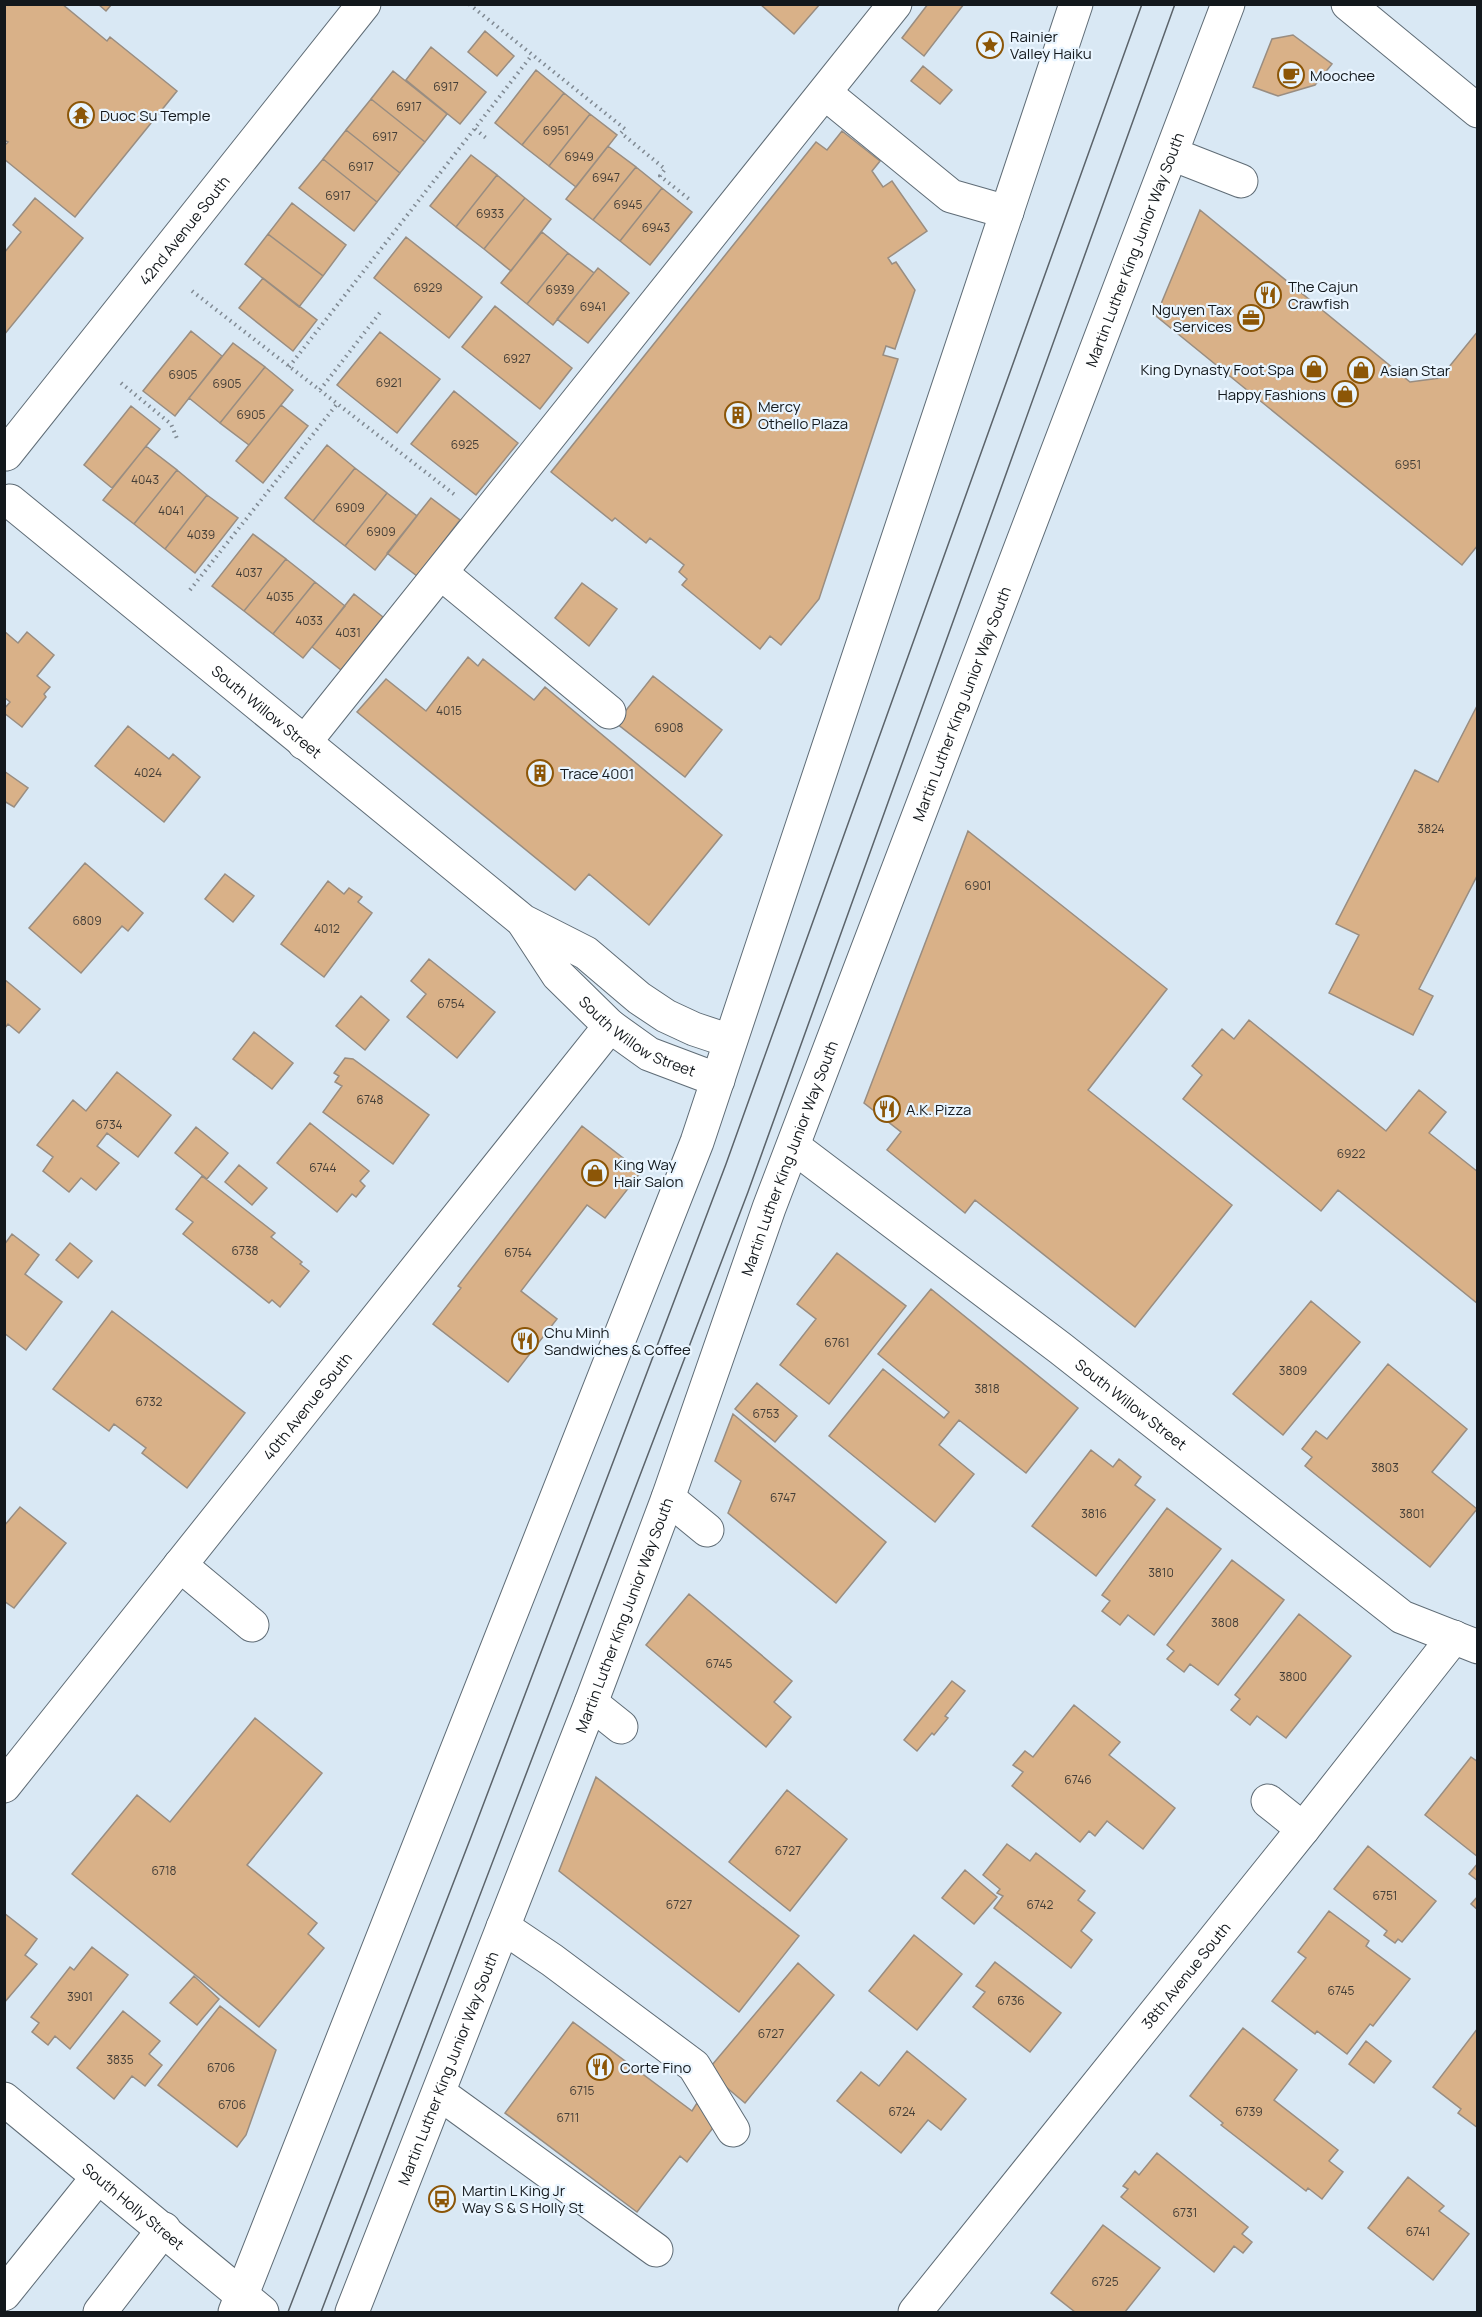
<svg xmlns="http://www.w3.org/2000/svg" width="1482" height="2317" viewBox="0 0 1482 2317" font-family="Manrope,sans-serif">
<style>
.building{fill:#d9b188;stroke:#998d81;stroke-width:1.5}
.lines{fill:none;stroke-linecap:round;stroke-linejoin:round}
.minor-casing{stroke:#5f6c76;stroke-width:35}
.major-casing{stroke:#5f6c76;stroke-width:35}
.path{stroke:#808a93;stroke-width:4;stroke-dasharray:1.5 4.5;stroke-linecap:butt}
.minor{stroke:#fff;stroke-width:33}
.major{stroke:#fff;stroke-width:33}
.tram{stroke:#5b636a;stroke-width:1.5}
.labels{text-anchor:middle;dominant-baseline:central;stroke-width:4.5;stroke-linejoin:round;paint-order:stroke}
.number-label{font-size:12px;fill:#443e37}
.poi-label{font-size:15px;fill:#13181c;stroke:#e9f5ff;text-anchor:start}
.street-label{font-size:15px;fill:#13181c;stroke:#e9f5ff}
</style>
<rect width="100%" height="100%" fill="#d9e8f4"/>
<path class="building" d="M4 4H62L107 41 110 37 177 91 75 217 4 159V146L8 142 4 140Z
M98 4H112L106 11Z
M760 4H820L794 34Z
M928 4H964L924 56 902 38Z
M485 31 514 56 497 76 468 52Z
M1293 35 1332 64 1315 85 1278 96 1253 87 1272 39Z
M431 47 486 92 460 124 406 80Z
M923 66 952 90 940 104 911 81Z
M536 70 564 93 522 145 495 123Z
M393 71 447 114 425 142 371 99Z
M564 93 590 114 549 166 522 145Z
M371 99 425 142 400 173 346 130Z
M590 114 617 135 576 187 549 166Z
M346 130 400 173 377 202 323 159Z
M842 131 880 161 872 171 883 187 892 181 927 231 888 258 892 264 896 262 915 290 895 349 886 346 883 355 898 359 819 599 781 645 770 636 760 649 682 585 687 579 679 572 684 565 650 538 646 543 615 518 612 521 551 472 816 142 827 150Z
M608 146 636 167 593 220 566 199Z
M471 155 497 175 456 227 430 206Z
M323 159 377 202 354 231 299 188Z
M636 167 662 188 620 241 593 220Z
M497 175 525 198 484 249 456 227Z
M662 188 692 212 650 265 620 241Z
M35 198 83 238 4 335V253L21 232 13 225Z
M525 198 551 219 511 271 484 249Z
M292 203 346 245 323 276 268 234Z
M1200 210 1410 382 1440 378 1478 331V545L1462 565 1156 316Z
M542 232 568 253 527 304 501 283Z
M268 234 323 276 299 307 245 264Z
M406 237 482 297 449 338 374 278Z
M568 253 594 273 553 325 527 304Z
M598 268 629 293 588 343 557 319Z
M263 278 317 320 293 351 239 308Z
M495 306 572 368 540 409 462 347Z
M191 331 222 356 175 416 143 391Z
M380 332 440 379 397 433 337 385Z
M233 343 265 367 220 423 189 398Z
M265 367 293 390 249 445 220 423Z
M454 391 518 443 476 495 411 444Z
M281 405 308 426 263 483 236 461Z
M131 406 160 429 112 488 84 465Z
M327 445 355 468 313 521 285 498Z
M146 446 177 470 134 524 103 500Z
M355 468 387 493 345 546 313 521Z
M177 470 207 495 165 549 134 524Z
M387 493 417 516 375 570 345 546Z
M207 495 238 518 195 573 165 549Z
M431 498 460 520 417 576 387 553Z
M253 534 286 559 244 611 212 586Z
M286 559 315 582 273 634 244 611Z
M315 582 345 606 303 658 273 634Z
M582 583 617 609 589 646 555 618Z
M354 594 383 617 341 670 312 647Z
M4 631 18 643 27 632 54 655 37 676 50 687 44 694 46 697 22 727 4 713V709L10 702 4 697Z
M468 657 478 666 483 659 534 700 545 687 722 835 649 925 589 874 575 890 357 712 386 679 426 711Z
M653 676 722 730 685 777 616 723Z
M1478 704V874L1419 989 1433 996 1413 1035 1329 993 1359 935 1336 924 1415 770 1438 782Z
M128 726 169 759 173 754 200 777 164 822 95 766Z
M4 771 28 788 14 807 4 801Z
M968 831 1167 989 1088 1090 1232 1205 1135 1327 975 1200 965 1213 887 1150 901 1132 864 1103Z
M85 863 143 913 128 931 122 926 81 973 29 928Z
M225 874 254 896 233 922 205 899Z
M328 881 344 894 349 888 362 897 358 902 372 913 324 977 281 944Z
M429 959 495 1012 457 1058 407 1017 426 994 411 981Z
M4 979 40 1009 19 1033 8 1024 4 1029Z
M361 996 389 1020 365 1050 336 1026Z
M1249 1020 1386 1131 1419 1090 1446 1112 1429 1133 1478 1172V1304L1338 1190 1321 1211 1183 1099 1202 1075 1192 1066 1222 1029 1234 1039Z
M254 1032 293 1063 272 1089 233 1059Z
M345 1058 353 1059 429 1115 393 1164 323 1112 342 1086 335 1082 339 1076 334 1073Z
M117 1072 171 1115 138 1157 107 1133 97 1146 119 1163 96 1190 81 1178 69 1192 43 1171 53 1157 37 1145 73 1100 86 1111Z
M310 1123 369 1171 360 1181 365 1186 356 1197 352 1194 337 1212 277 1163Z
M582 1126 641 1172 605 1218 587 1205 521 1291 557 1319 508 1382 433 1324 461 1288 458 1286Z
M196 1127 228 1153 207 1179 175 1153Z
M239 1165 267 1188 252 1205 225 1182Z
M202 1176 275 1233 271 1237 302 1262 300 1264 309 1271 280 1307 272 1300 269 1303 183 1234 193 1222 176 1209Z
M12 1234 39 1255 25 1274 62 1302 26 1350 4 1333V1245Z
M70 1243 92 1261 78 1278 56 1260Z
M837 1253 906 1306 829 1404 780 1365 816 1319 797 1304Z
M931 1289 1078 1408 1026 1473 959 1420 939 1445 974 1474 935 1522 829 1436 883 1369 944 1418 949 1412 878 1354Z
M1311 1301 1360 1342 1283 1435 1233 1394Z
M112 1311 245 1413 187 1488 142 1453 146 1448 114 1424 109 1431 53 1389Z
M1388 1364 1467 1429 1432 1472 1477 1509 1430 1567 1305 1466 1312 1457 1302 1449 1316 1431 1327 1439Z
M757 1383 797 1416 775 1442 735 1409Z
M733 1414 886 1542 836 1603 728 1513 741 1481 715 1461Z
M1091 1450 1113 1467 1119 1459 1141 1477 1135 1485 1155 1500 1096 1576 1032 1526Z
M20 1507 66 1543 14 1608 4 1601V1526Z
M1167 1508 1221 1549 1154 1635 1128 1615 1120 1625 1102 1611 1110 1601 1102 1595Z
M1232 1560 1284 1600 1218 1685 1190 1664 1184 1672 1167 1659 1174 1651 1167 1645Z
M689 1594 792 1681 774 1702 791 1717 766 1747 646 1645Z
M1299 1614 1351 1656 1286 1738 1257 1716 1250 1725 1231 1710 1240 1699 1235 1695Z
M952 1681 965 1691 945 1716 948 1718 934 1735 932 1733 917 1751 904 1740Z
M1074 1705 1120 1742 1109 1755 1175 1808 1143 1849 1107 1821 1095 1836 1089 1831 1080 1842 1012 1786 1023 1772 1013 1765 1025 1751 1033 1757Z
M255 1718 322 1773 247 1865 317 1923 308 1934 324 1948 259 2027 72 1874 137 1795 170 1822Z
M1471 1757 1478 1762V1857L1425 1815Z
M596 1777 799 1936 739 2012 559 1871Z
M787 1790 847 1839 790 1911 729 1862Z
M1007 1844 1030 1861 1036 1853 1085 1891 1078 1900 1095 1913 1081 1931 1092 1940 1071 1968 994 1908 1003 1896 997 1893 1000 1889 983 1875Z
M1368 1846 1436 1901 1402 1942 1398 1939 1395 1943 1384 1935 1387 1931 1334 1889Z
M1478 1863V1881L1469 1874Z
M965 1870 997 1897 974 1924 942 1898Z
M1478 1896V1910L1471 1904Z
M1329 1911 1369 1941 1366 1946 1410 1979 1373 2026 1370 2024 1347 2054 1317 2031 1315 2034 1272 2001 1306 1958 1298 1952Z
M4 1913 37 1939 25 1955 37 1964 4 2003Z
M914 1935 962 1974 917 2030 869 1991Z
M92 1947 128 1975 70 2049 55 2036 48 2045 32 2032 39 2023 31 2017 70 1967 74 1970Z
M995 1962 1061 2013 1030 2052 973 2007 985 1992 976 1986Z
M798 1963 834 1995 745 2103 707 2071Z
M194 1976 219 1999 197 2025 170 2003Z
M220 2006 276 2050 246 2135 237 2147 158 2085Z
M123 2011 160 2041 149 2054 162 2065 145 2086 132 2076 114 2099 77 2068Z
M573 2022 692 2111 697 2103 719 2120 687 2162 680 2156 637 2212 505 2113Z
M1243 2028 1297 2070 1274 2100 1338 2150 1329 2161 1343 2172 1322 2199 1308 2188 1306 2191 1221 2125 1223 2123 1190 2096Z
M1478 2028V2128L1458 2113 1461 2109 1433 2087Z
M1366 2041 1391 2061 1374 2083 1349 2064Z
M907 2051 966 2099 941 2130 928 2120 901 2153 837 2101 861 2072 879 2086Z
M1157 2153 1248 2227 1242 2234 1252 2242 1243 2253 1234 2246 1214 2272 1121 2197 1128 2189 1123 2186 1135 2171 1139 2175Z
M1408 2177 1444 2206 1439 2211 1469 2234 1433 2280 1368 2228Z
M1103 2225 1160 2268 1125 2312H1075L1051 2293Z"/>
<g class="lines">
<defs>
<g id="minor">
<path d="M1348 4 1478 111"/>
<path d="M825 93 951 196 1007 212"/>
<path d="M1172 154 1241 181"/>
<path id="s1" d="M6 454 364 4"/>
<path id="s2" d="M10 501 523 921 586 953 639 998 666 1016 694 1029 730 1041"/>
<path d="M441 573 609 712"/>
<path d="M304 743 895 4"/>
<path id="s3" d="M524 923 558 975 610 1026 649 1054 718 1080"/>
<path id="s4" d="M794 1147 1060 1348 1402 1617 1478 1647"/>
<path d="M668 1498 707 1530"/>
<path d="M180 1565 252 1625"/>
<path d="M591 1703 621 1727"/>
<path id="s5" d="M4 1786 610 1026"/>
<path d="M1268 1801 1303 1829"/>
<path d="M503 1927 552 1960 694 2066 733 2130"/>
<path d="M439 2093 656 2250"/>
<path id="s6" d="M4 2099 262 2312"/>
<path d="M4 2294 98 2177"/>
<path d="M100 2312 164 2229"/>
<path id="s7" d="M915 2312 1303 1829 1454 1637"/>
</g>
<g id="major">
<path d="M235 2312 697 1142 1076 4"/>
<path id="s8" d="M352 2312 591 1703 668 1498 769 1208 1228 4"/>
</g>
</defs>
<use href="#minor" class="minor-casing"/>
<use href="#major" class="major-casing"/>
<path class="path" d="M469 4 625 129 621 133 665 169 660 176 689 199
M475 129 486 138
M192 291 455 495
M289 367 532 55
M121 383 171 424 178 441
M320 390 382 310
M190 590 337 404"/>
<use href="#minor" class="minor"/>
<use href="#major" class="major"/>
<path class="tram" d="M288 2312 471 1837 726 1164 1142 4
M321 2312 748 1192 1175 4"/>
</g>
<defs>
<symbol id="sight-ring" viewBox="-11 -11 22 22"><circle r="9.5" fill="#e9f5ff" stroke="#8c5607" stroke-width="1.5"/><path d="M0-6L1.8-2.2L6-1.7L2.9 1.2L3.7 5.4L0 3.3L-3.7 5.4L-2.9 1.2L-6-1.7L-1.8-2.2Z" fill="#8c5607"/></symbol>
<symbol id="cafe-ring" viewBox="-11 -11 22 22"><circle r="9.5" fill="#e9f5ff" stroke="#8c5607" stroke-width="1.5"/><path d="M-5.5-4.5H6V0H3Q3 3.5 0 3.5H-2.5Q-5.5 3.5-5.5 0ZM3-3.2v2h1.7v-2ZM-6 4.5H4V6H-6Z" fill="#8c5607"/></symbol>
<symbol id="temple-ring" viewBox="-11 -11 22 22"><circle r="9.5" fill="#e9f5ff" stroke="#8c5607" stroke-width="1.5"/><path d="M0-6L5-2H3V0L6.5 2.5H4V6H1.5V3h-3V6H-4V2.5H-6.5L-3 0V-2H-5Z" fill="#8c5607"/></symbol>
<symbol id="restaurant-ring" viewBox="-11 -11 22 22"><circle r="9.5" fill="#e9f5ff" stroke="#8c5607" stroke-width="1.5"/><path d="M-5-6h1v4h1v-4h1v4h1v-4h1v5L-1.5 .5V6h-2V.5L-5-1ZM5-6V6H3V1.5H1.5Q1.5-4 5-6Z" fill="#8c5607"/></symbol>
<symbol id="office-ring" viewBox="-11 -11 22 22"><circle r="9.5" fill="#e9f5ff" stroke="#8c5607" stroke-width="1.5"/><path d="M-6-3h4V-5.5h4V-3h4V5H-6ZM-1-4.5V-3h2v-1.5ZM-6 0V1H6V0Z" fill="#8c5607"/></symbol>
<symbol id="shop-ring" viewBox="-11 -11 22 22"><circle r="9.5" fill="#e9f5ff" stroke="#8c5607" stroke-width="1.5"/><path d="M-5-2.5h2.3a2.7 3.5 0 0 1 5.4 0H5L5.5 6h-11ZM-1.5-2.5h3a1.5 2.3 0 0 0-3 0Z" fill="#8c5607"/></symbol>
<symbol id="building-ring" viewBox="-11 -11 22 22"><circle r="9.5" fill="#e9f5ff" stroke="#8c5607" stroke-width="1.5"/><path d="M-4-6H4V6H1V3H-1V6H-4ZM-2.5-4.3h1.7v1.8h-1.7ZM.8-4.3h1.7v1.8H.8ZM-2.5-1h1.7V.8h-1.7ZM.8-1h1.7V.8H.8Z" fill="#8c5607"/></symbol>
<symbol id="bus-ring" viewBox="-11 -11 22 22"><circle r="9.5" fill="#e9f5ff" stroke="#8c5607" stroke-width="1.5"/><path d="M-5-6H5V4H4V6H2V4H-2V6H-4V4H-5ZM-3.5-4V0h7V-4ZM-3.5 1.2v1.5H-2V1.2ZM2 1.2v1.5H3.5V1.2Z" fill="#8c5607"/></symbol>
</defs>
<g fill-rule="evenodd">
<use href="#sight-ring" x="975" y="30" width="30" height="30"/>
<use href="#cafe-ring" x="1276" y="60" width="30" height="30"/>
<use href="#temple-ring" x="66" y="100" width="30" height="30"/>
<use href="#restaurant-ring" x="1253" y="280" width="30" height="30"/>
<use href="#office-ring" x="1236" y="303" width="30" height="30"/>
<use href="#shop-ring" x="1299" y="354" width="30" height="30"/>
<use href="#shop-ring" x="1346" y="355" width="30" height="30"/>
<use href="#shop-ring" x="1330" y="379" width="30" height="30"/>
<use href="#building-ring" x="723" y="400" width="30" height="30"/>
<use href="#building-ring" x="525" y="758" width="30" height="30"/>
<use href="#restaurant-ring" x="872" y="1094" width="30" height="30"/>
<use href="#shop-ring" x="580" y="1158" width="30" height="30"/>
<use href="#restaurant-ring" x="510" y="1326" width="30" height="30"/>
<use href="#restaurant-ring" x="585" y="2052" width="30" height="30"/>
<use href="#bus-ring" x="427" y="2184" width="30" height="30"/>
</g>
<g class="labels">
<g class="number-label">
<text x="446" y="86">6917</text>
<text x="409" y="106">6917</text>
<text x="556" y="130">6951</text>
<text x="385" y="136">6917</text>
<text x="579" y="156">6949</text>
<text x="361" y="166">6917</text>
<text x="606" y="177">6947</text>
<text x="338" y="195">6917</text>
<text x="628" y="204">6945</text>
<text x="490" y="213">6933</text>
<text x="656" y="227">6943</text>
<text x="428" y="287">6929</text>
<text x="560" y="289">6939</text>
<text x="593" y="306">6941</text>
<text x="517" y="358">6927</text>
<text x="183" y="374">6905</text>
<text x="389" y="382">6921</text>
<text x="227" y="383">6905</text>
<text x="251" y="414">6905</text>
<text x="465" y="444">6925</text>
<text x="1408" y="464">6951</text>
<text x="145" y="479">4043</text>
<text x="350" y="507">6909</text>
<text x="171" y="510">4041</text>
<text x="381" y="531">6909</text>
<text x="201" y="534">4039</text>
<text x="249" y="572">4037</text>
<text x="280" y="596">4035</text>
<text x="309" y="620">4033</text>
<text x="348" y="632">4031</text>
<text x="449" y="710">4015</text>
<text x="669" y="727">6908</text>
<text x="148" y="772">4024</text>
<text x="1431" y="828">3824</text>
<text x="978" y="885">6901</text>
<text x="87" y="920">6809</text>
<text x="327" y="928">4012</text>
<text x="451" y="1003">6754</text>
<text x="370" y="1099">6748</text>
<text x="109" y="1124">6734</text>
<text x="1351" y="1153">6922</text>
<text x="323" y="1167">6744</text>
<text x="245" y="1250">6738</text>
<text x="518" y="1252">6754</text>
<text x="837" y="1342">6761</text>
<text x="1293" y="1370">3809</text>
<text x="987" y="1388">3818</text>
<text x="149" y="1401">6732</text>
<text x="766" y="1413">6753</text>
<text x="1385" y="1467">3803</text>
<text x="783" y="1497">6747</text>
<text x="1094" y="1513">3816</text>
<text x="1412" y="1513">3801</text>
<text x="1161" y="1572">3810</text>
<text x="1225" y="1622">3808</text>
<text x="719" y="1663">6745</text>
<text x="1293" y="1676">3800</text>
<text x="1078" y="1779">6746</text>
<text x="788" y="1850">6727</text>
<text x="164" y="1870">6718</text>
<text x="1385" y="1895">6751</text>
<text x="679" y="1904">6727</text>
<text x="1040" y="1904">6742</text>
<text x="1341" y="1990">6745</text>
<text x="80" y="1996">3901</text>
<text x="1011" y="2000">6736</text>
<text x="771" y="2033">6727</text>
<text x="120" y="2059">3835</text>
<text x="221" y="2067">6706</text>
<text x="582" y="2090">6715</text>
<text x="232" y="2104">6706</text>
<text x="902" y="2111">6724</text>
<text x="1249" y="2111">6739</text>
<text x="568" y="2117">6711</text>
<text x="1185" y="2212">6731</text>
<text x="1418" y="2231">6741</text>
<text x="1105" y="2281">6725</text>
</g>
<g class="poi-label">
<text x="1010" y="36">Rainier<tspan x="1010" dy="17">Valley Haiku</tspan></text>
<text x="1310" y="75">Moochee</text>
<text x="100" y="115">Duoc Su Temple</text>
<text x="1288" y="286">The Cajun<tspan x="1288" dy="17">Crawfish</tspan></text>
<text x="1232" y="309" text-anchor="end">Nguyen Tax<tspan x="1232" dy="17">Services</tspan></text>
<text x="1294" y="369" text-anchor="end">King Dynasty Foot Spa</text>
<text x="1380" y="370">Asian Star</text>
<text x="1326" y="394" text-anchor="end">Happy Fashions</text>
<text x="758" y="406">Mercy<tspan x="758" dy="17">Othello Plaza</tspan></text>
<text x="560" y="773">Trace 4001</text>
<text x="906" y="1109">A.K. Pizza</text>
<text x="614" y="1164">King Way<tspan x="614" dy="17">Hair Salon</tspan></text>
<text x="544" y="1332">Chu Minh<tspan x="544" dy="17">Sandwiches &amp; Coffee</tspan></text>
<text x="620" y="2067">Corte Fino</text>
<text x="462" y="2190">Martin L King Jr<tspan x="462" dy="17">Way S &amp; S Holly St</tspan></text>
</g>
<g class="street-label">
<text stroke="none"><textPath href="#s1" startOffset="286">42nd Avenue South</textPath></text>
<text stroke="none"><textPath href="#s8" startOffset="2206">Martin Luther King Junior Way South</textPath></text>
<text stroke="none"><textPath href="#s8" startOffset="1720">Martin Luther King Junior Way South</textPath></text>
<text stroke="none"><textPath href="#s2" startOffset="332">South Willow Street</textPath></text>
<text stroke="none"><textPath href="#s3" startOffset="164">South Willow Street</textPath></text>
<text stroke="none"><textPath href="#s8" startOffset="1234">Martin Luther King Junior Way South</textPath></text>
<text stroke="none"><textPath href="#s4" startOffset="424">South Willow Street</textPath></text>
<text stroke="none"><textPath href="#s5" startOffset="486">40th Avenue South</textPath></text>
<text stroke="none"><textPath href="#s8" startOffset="748">Martin Luther King Junior Way South</textPath></text>
<text stroke="none"><textPath href="#s7" startOffset="432">38th Avenue South</textPath></text>
<text stroke="none"><textPath href="#s8" startOffset="262">Martin Luther King Junior Way South</textPath></text>
<text stroke="none"><textPath href="#s6" startOffset="168">South Holly Street</textPath></text>
</g>
</g>
<rect width="1482" height="2317" fill="none" stroke="#13181c" stroke-width="12"/>
</svg>
